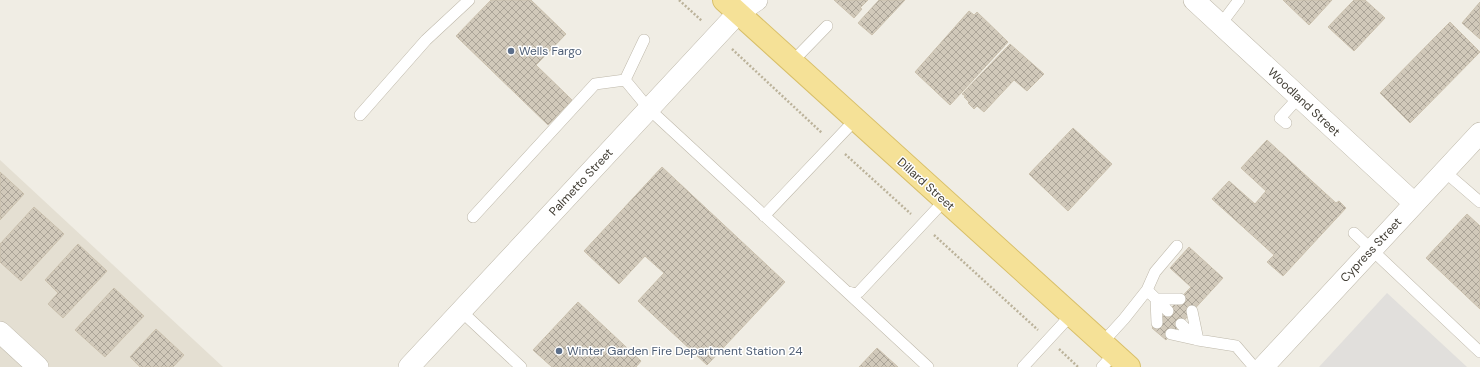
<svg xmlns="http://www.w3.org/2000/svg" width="1480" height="367" viewBox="0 0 1480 367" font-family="'DM Sans',sans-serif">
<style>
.residential{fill:#e4dfd2}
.parking{fill:#e1dfdc}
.building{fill:url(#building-cross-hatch);stroke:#cbc1ae}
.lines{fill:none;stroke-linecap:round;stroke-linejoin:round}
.service-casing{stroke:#beb8aa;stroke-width:12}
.minor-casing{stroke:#beb8aa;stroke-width:22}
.primary-casing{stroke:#d8bf69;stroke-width:24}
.path{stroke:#bbb29a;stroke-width:2.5;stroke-dasharray:2 2;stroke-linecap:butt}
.service{stroke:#fff;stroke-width:11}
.minor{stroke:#fff;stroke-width:21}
.primary{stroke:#f5e197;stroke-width:22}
.service-dot{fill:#5c6f8a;stroke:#fff;stroke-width:1.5}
.labels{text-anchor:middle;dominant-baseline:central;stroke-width:3;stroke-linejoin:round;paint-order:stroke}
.service-label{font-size:12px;fill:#4e5e75;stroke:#fff;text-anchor:start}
.street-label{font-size:12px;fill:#413d34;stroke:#fff}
</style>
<defs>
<pattern id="building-cross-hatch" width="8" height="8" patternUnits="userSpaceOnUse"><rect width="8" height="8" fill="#d1c9ba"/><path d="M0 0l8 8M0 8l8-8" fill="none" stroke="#aba498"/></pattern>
</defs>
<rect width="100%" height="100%" fill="#f0ede4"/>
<path class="residential" d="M0 160 223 367H0Z"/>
<path class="parking" d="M1387 293 1467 367H1319Z"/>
<path class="building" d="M491 0H531L566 34 536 65 572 100 548 125 456 36Z
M834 0H868L860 8 862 9 854 18Z
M879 0H905L872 35 858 23Z
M1283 0H1332L1309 25Z
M1354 0H1365L1385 18 1354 51 1328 27Z
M1480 2V39L1462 23Z
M969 11 974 15 977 12 1008 42 950 105 915 72Z
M1450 22 1480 52 1410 123 1380 93Z
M1010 44 1044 74 1027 91 1014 80 984 112 977 106 974 109 968 103 969 102 964 97 966 96 962 94Z
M1073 128 1112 164 1068 211 1029 174Z
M1267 140 1336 203 1339 201 1346 208 1283 276 1267 262 1274 255 1212 199 1229 181 1255 204 1266 191 1241 168Z
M662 167 785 282 707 365 638 301 664 273 645 256 619 284 584 251Z
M0 172 24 194 0 220Z
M34 207 64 234 21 281 0 262V244Z
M1467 214 1480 226V309L1426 258Z
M78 244 107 271 63 318 48 304 58 293 45 280Z
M1189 247 1223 278 1166 340 1152 328 1191 287 1170 268Z
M114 288 144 316 105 357 75 330Z
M578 302 641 361 636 367H552L533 350Z
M156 329 184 355 173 367H140L130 357Z
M877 348 898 367H859Z"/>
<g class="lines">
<defs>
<path id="service" d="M1221 24 1239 0
M644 40 625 80 649 109 846 291 854 294 859 292 945 200
M792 62 827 26
M360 115 426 40 469 0
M1286 123 1280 118 1299 97
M1444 171 1480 202
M764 216 855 120
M473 217 595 84 625 80
M1354 233 1480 352
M1147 290 1155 272 1177 246
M846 291 928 367
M1156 299 1157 323
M1156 299 1168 311
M461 311 521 367
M1192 311 1198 340 1236 346 1254 367
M1181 324 1197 340
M1171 334 1198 340
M1102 343 1124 319 1147 290 1156 299H1180
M1023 367 1071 315
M1102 367 1114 354"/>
<path id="minor" d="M1194 0 1414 203
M0 332 38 367
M409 367 738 13 757 0
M1263 367 1480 133"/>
<path id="primary" d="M724 0 1129 367"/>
</defs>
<use href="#service" class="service-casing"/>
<use href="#minor" class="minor-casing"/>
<use href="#primary" class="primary-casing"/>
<path class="path" d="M679 0 702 21
M732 49 822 133
M845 154 911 214
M934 235 1038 330
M1059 349 1078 367"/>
<use href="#service" class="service"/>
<use href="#minor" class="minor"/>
<use href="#primary" class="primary"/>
</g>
<g class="service-dot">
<circle cx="511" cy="51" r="4"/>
<circle cx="559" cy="351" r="4"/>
</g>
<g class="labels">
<g class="service-label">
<text x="519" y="51">Wells Fargo</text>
<text x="567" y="351">Winter Garden Fire Department Station 24</text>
</g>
<g class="street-label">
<text transform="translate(1304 102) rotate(43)">Woodland Street</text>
<text transform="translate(581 182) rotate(-47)">Palmetto Street</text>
<text transform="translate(926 184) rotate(42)">Dillard Street</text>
<text transform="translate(1371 250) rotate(-47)">Cypress Street</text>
</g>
</g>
</svg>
